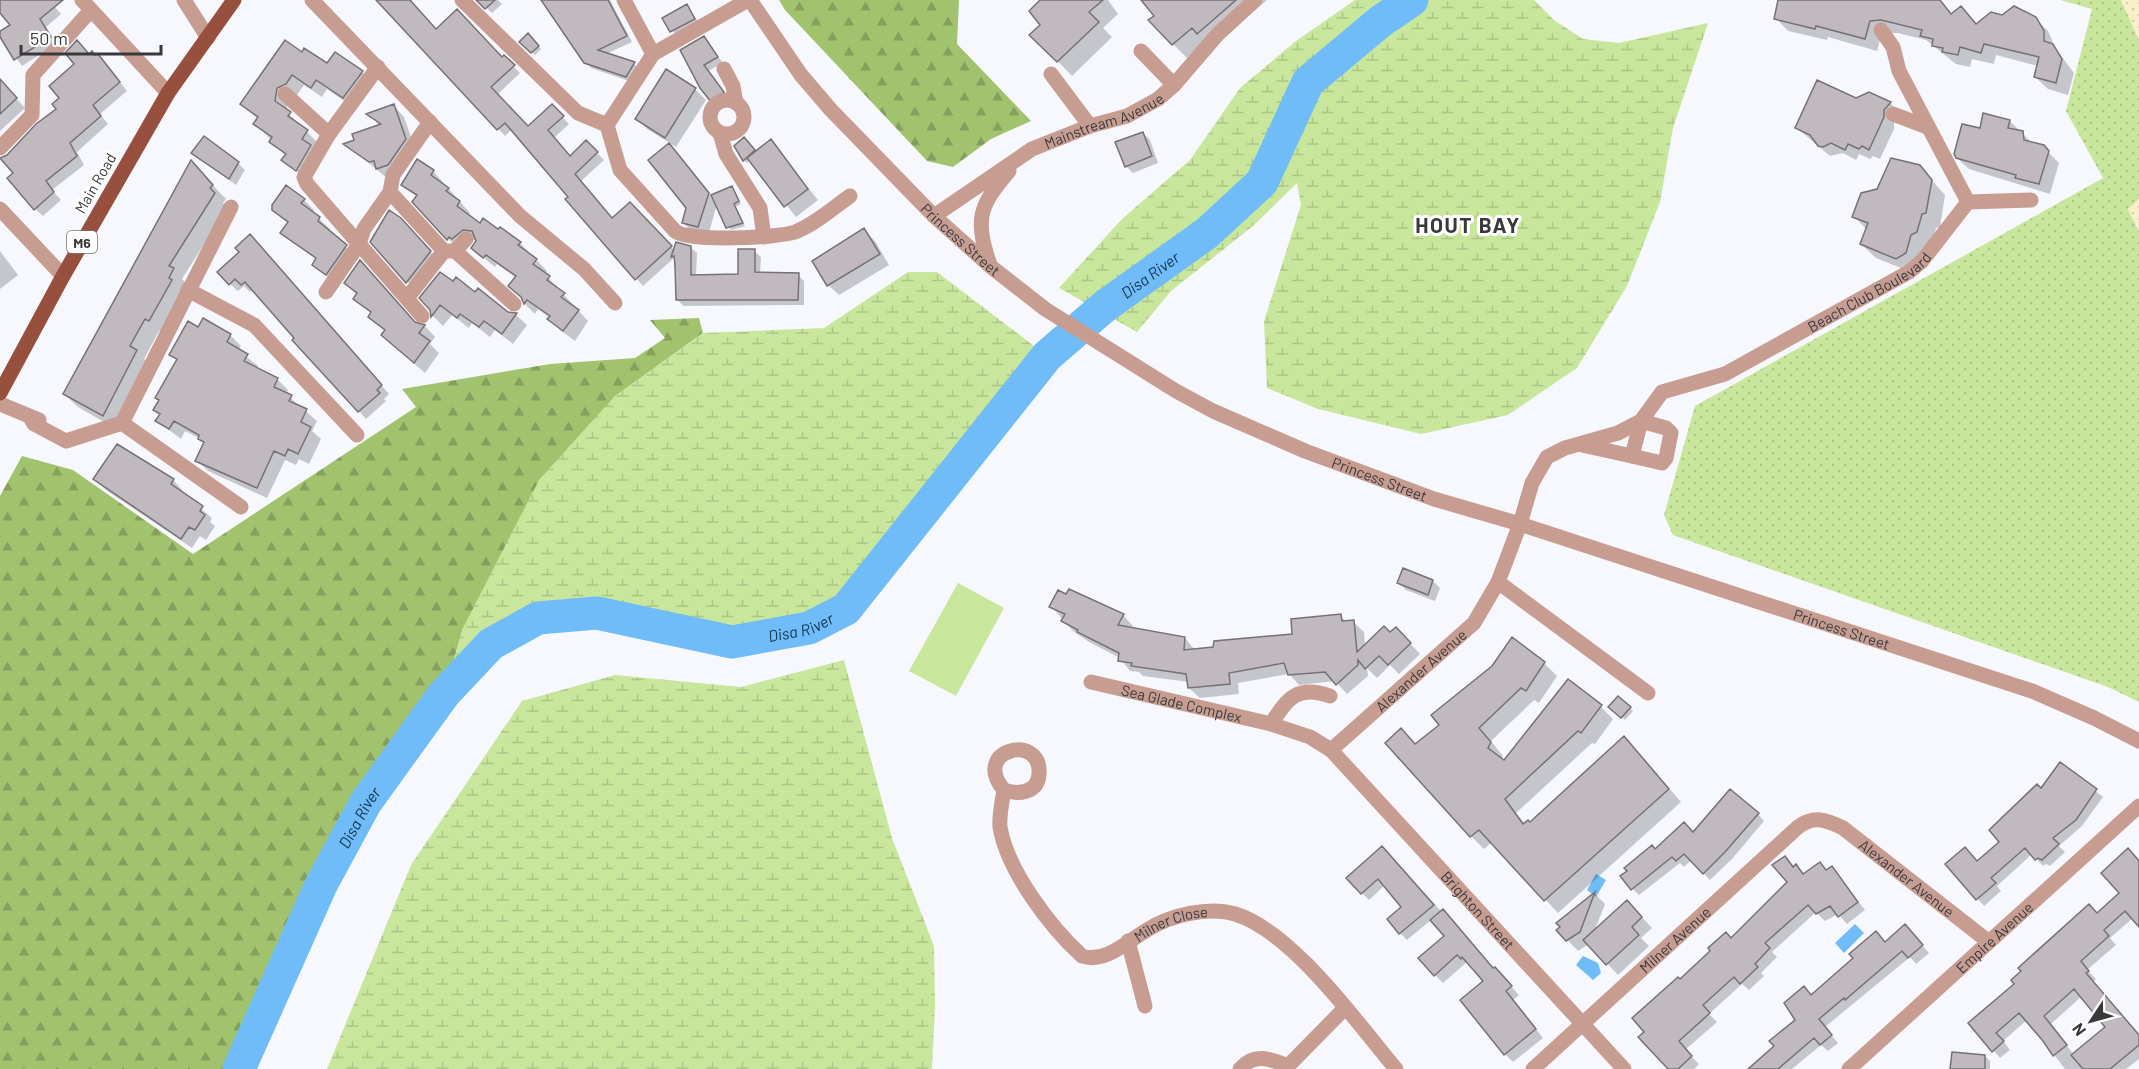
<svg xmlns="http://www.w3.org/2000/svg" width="2139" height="1069" viewBox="0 0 2139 1069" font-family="Barlow,sans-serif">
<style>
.grass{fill:url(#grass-dots)}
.forest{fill:url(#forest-firs)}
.wetland{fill:url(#wetland-marsh)}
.sand{fill:url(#sand-dots)}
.garden{fill:#c8e69c}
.water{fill:#6fbcf9}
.shadow{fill:#0003;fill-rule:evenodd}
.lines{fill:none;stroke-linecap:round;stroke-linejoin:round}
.river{stroke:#6fbcf9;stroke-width:33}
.building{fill:#c0babe;stroke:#767174;stroke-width:1.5}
.minor{stroke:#c79d92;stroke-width:15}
.major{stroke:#97503e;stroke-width:15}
.labels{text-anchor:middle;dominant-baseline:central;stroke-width:6;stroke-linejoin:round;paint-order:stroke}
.shield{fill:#fff;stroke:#747476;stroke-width:1.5}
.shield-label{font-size:14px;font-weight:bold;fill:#39393c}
.street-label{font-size:15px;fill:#39393c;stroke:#fff}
.water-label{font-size:16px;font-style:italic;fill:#12334b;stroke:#fff}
.district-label{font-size:21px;font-weight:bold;letter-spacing:1.5px;fill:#39393c;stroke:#fff}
</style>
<defs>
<pattern id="grass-dots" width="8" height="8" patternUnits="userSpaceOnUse" patternTransform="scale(1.5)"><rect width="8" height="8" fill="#c8e69c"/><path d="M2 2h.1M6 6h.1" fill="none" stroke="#adc687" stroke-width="1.8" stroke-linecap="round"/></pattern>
<pattern id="forest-firs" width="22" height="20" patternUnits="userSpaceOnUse" patternTransform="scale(1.5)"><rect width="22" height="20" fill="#a2c36e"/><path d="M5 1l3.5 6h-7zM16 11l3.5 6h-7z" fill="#859f5c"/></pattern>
<pattern id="wetland-marsh" width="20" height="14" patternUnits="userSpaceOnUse" patternTransform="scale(1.5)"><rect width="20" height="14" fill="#c8e69c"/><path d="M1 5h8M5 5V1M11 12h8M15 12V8" fill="none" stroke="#adc687"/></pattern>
<pattern id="sand-dots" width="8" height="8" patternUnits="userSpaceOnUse" patternTransform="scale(1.5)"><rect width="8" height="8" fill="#f9efc9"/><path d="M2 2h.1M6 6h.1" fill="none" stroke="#d6ceae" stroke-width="1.8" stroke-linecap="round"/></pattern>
</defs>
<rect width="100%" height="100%" fill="#f7f8fe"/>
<path class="grass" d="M2060 0H2121L2139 40V199L2128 209 2139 231V702L2108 687 1673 535 1664 515 1695 406 2103 178 2066 111 2092 9Z"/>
<path class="forest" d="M779 0H959L957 44 1031 121 991 139 953 167 927 161 785 10Z
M699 318 703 333 614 397 463 628 444 694 366 802 347 836 321 885 239 1069H0V496L22 456 73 470 193 554 416 407 402 389 550 364 635 358 665 338 650 320Z"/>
<path class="wetland" d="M1355 0H1534L1554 20 1583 39 1619 43 1708 23 1673 128 1660 202 1627 286 1577 368 1508 415 1421 434 1318 409 1267 388 1264 321 1301 205 1297 183 1253 226 1171 291 1137 332 1059 288 1122 219 1190 160 1240 88 1296 41Z
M908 272H937L1047 356 846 609 809 628 732 642 597 613 538 618 491 644 444 694 463 628 539 480 614 397 703 333 824 328Z
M844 660 892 838 934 946 935 1007 932 1069H327L411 865 522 701 615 675 741 687Z"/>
<path class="sand" d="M2121 0H2139V40Z
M2139 199V231L2128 209Z"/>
<path class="garden" d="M958 583 1004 608 956 696 909 671Z"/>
<path class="water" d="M1596 874 1606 880 1596 897 1587 890Z
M1855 924 1864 933 1844 953 1835 943Z
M1583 956 1598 963 1601 973 1593 980 1576 965Z"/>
<path class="shadow" d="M0 0H49L61 14 46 27 57 44 22 66 1 35 12 25 0 11Z
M378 0H412L411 2 436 30 502 59 504 57 520 73 497 95 528 128 552 106 569 124 554 138 570 157 586 142 604 160 580 182 613 219 630 204 675 251 690 247 697 253 696 276H739L754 251 761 257 760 274 798 275 804 281V305L684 306 677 300 674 258 643 286 567 200 570 197 512 129 505 136Z
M478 0H498L502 4 492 13Z
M543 0H610L632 42 606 54 634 64 639 69 632 82 591 68Z
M1041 0H1108L1118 14 1103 28 1112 37 1072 76 1032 35 1042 25Z
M1152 0H1267L1212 47 1207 42 1187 58 1150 21 1156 16Z
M1780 0H1938L1952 15 1961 8 1977 24 2035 18 2048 31 2056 49 2074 73 2068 95 2048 89 2035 77 2038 66 1996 55 1994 64 1972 59 1970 67 1956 64 1926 40 1898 33H1882L1877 51 1828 37 1827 40 1788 31 1776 18Z
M687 6 701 26 679 39 664 18Z
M528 35 541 49 535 55 521 42Z
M704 38 723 63 708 71 729 98 718 107 701 87Z
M302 54 327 65 362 72 373 83 354 108 327 89 322 97 304 85 297 95 289 98 286 111 317 142 307 180 283 160 286 156 255 123 258 119 242 104Z
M89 55 105 63 127 91 100 114 108 124 77 152 84 165 52 190 61 200 43 216 35 209 8 156 58 109 62 98Z
M695 89 706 100 676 147 647 129 637 118Z
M0 94 15 97 25 108 0 131Z
M1869 94 1890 103 1901 114 1894 121V129L1880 159 1873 156 1870 159 1859 154 1856 160 1843 153 1830 156 1797 128Z
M394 106 404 117 416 151 388 179 346 144 380 126 369 114Z
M2010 121 2033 144 2043 147 2059 163 2050 194 1969 169 1957 158Z
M1143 133 1150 140 1158 163 1133 173 1126 166Z
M744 139 756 153 771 141 818 200 796 217 750 160 747 163 744 160 736 147Z
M678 155 712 197 732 188 735 191 741 204 735 207 745 226 731 230 717 204 708 236 693 232 683 223 688 208Z
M200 159 238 163 245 170 236 185Z
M1919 166 1945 195 1940 227 1936 228 1931 246 1911 272 1876 258 1861 244 1867 230 1854 216 1878 190Z
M433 171 470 213 468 216 481 225 520 243 547 271 545 274 588 321 575 341 560 330 550 318 538 309 535 314 525 304 516 278 497 264 495 267 472 248 477 241 474 240 464 249H458L414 202 417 197 403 184Z
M204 176 226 199 223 203 227 208 182 279 186 283 163 334 159 331 144 359 150 364 116 429 78 407 64 394Z
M304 200 314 210 313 213 330 229 329 231 356 257 337 285 314 265 317 260 282 232 288 223 274 210Z
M864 230 875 241 889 265 839 295 828 285Z
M411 231 441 263 418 293 372 242Z
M258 244 389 394 384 399 386 401 366 419 253 289 250 292 244 286 238 291 230 284Z
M0 251 18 275 0 289Z
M346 283 416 324 425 326 435 337 430 344 439 353 425 373 394 346 386 332 370 317 372 314 354 299 357 295Z
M453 283 507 313 516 315 527 325 513 344 495 330 490 337 472 323 469 328 452 315 443 326 433 316 431 309Z
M199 329 230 335 241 346 238 350 258 366 256 369 277 379 288 390 286 394 317 421 312 431 321 439 309 464 299 459 296 465 285 460 267 498 208 471 197 460 205 444 199 438 185 431 181 439 157 421 160 415 155 410 178 361 171 354Z
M95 479 173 480 183 491 182 493 212 518 210 522 215 526 206 540 200 536 192 548 106 490Z
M1403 570 1433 581 1440 588 1435 601 1406 590 1399 583Z
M1051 606 1123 615 1133 626 1131 629 1185 638 1195 650 1294 635 1340 616 1347 622H1353L1364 632 1365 646 1390 634 1406 639 1420 654 1399 674 1390 665 1377 678 1367 668 1368 676 1347 694 1335 681 1299 685 1289 674 1238 683 1239 694 1200 698 1189 688V682L1143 676 1139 672 1130 671 1120 658 1089 642 1073 631Z
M1544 663 1557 676 1539 703 1534 700 1491 741 1503 756 1501 760 1504 762 1601 707 1613 719 1595 744 1592 743 1516 813 1525 824H1530L1636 751 1681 802 1558 913 1492 842 1484 849 1471 836 1416 745Z
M1618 698 1633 711 1625 720 1610 707Z
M2060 764 2103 797 2082 826 2059 846 2065 852 2050 866 2046 864 2043 866 2032 854 1997 886 2001 891 1984 906 1947 864 1977 863 2001 842Z
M1758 814 1764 821 1732 859 1710 880 1691 860 1684 867 1680 863 1639 895 1633 889 1656 850 1694 834Z
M1389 855 1519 995 1513 1000 1543 1038 1513 1062 1505 1054 1485 981 1467 962 1443 983 1435 975 1446 936 1432 919 1407 940 1400 933 1403 907 1385 885 1369 900 1362 893Z
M1785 858 1804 875 1827 871 1832 868 1865 910 1847 924 1838 914 1825 921 1816 912 1772 952 1777 957 1761 973 1764 976 1749 990 1742 984 1709 1014 1717 1022 1685 1050 1699 1064 1694 1069H1670L1646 1032 1680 981 1732 940 1789 882Z
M2139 862V925L2133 918 2110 938 2116 945 2087 970 2096 979 2093 982 2139 1036V1059L2126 1069H2065L2027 1020 2003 1041 2010 1050 2000 1058 1970 1023 2121 893ZM2082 996 2107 1027 2074 1055 2051 1024Z
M1595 894 1605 904 1594 932 1638 913 1652 928 1641 938 1649 946 1618 975 1589 944 1578 951 1558 930 1562 927 1558 923Z
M1911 933 1929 953 1916 964 1910 957 1825 1027 1838 1043 1828 1051 1821 1045 1792 1069H1750L1776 1047 1812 997 1886 943Z
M1985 1056 1990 1061V1069H1952Z"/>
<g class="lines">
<path class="river" id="s1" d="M239 1069 321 885 366 802 444 694 491 644 538 618 597 613 732 642 809 628 846 609 1047 356 1105 306 1207 233 1262 182 1308 82 1381 21 1412 0"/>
</g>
<path class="building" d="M0 0H63L40 19 51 37 14 60 0 37V31L10 25 0 13Z
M376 0H410L436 29 457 9 502 57 504 55 515 65 491 87 528 126 552 104 564 116 548 130 570 156 586 140 598 152 575 174 612 218 630 202 672 246 635 280 565 199 568 197 505 123 497 130Z
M476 0H495L485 9Z
M541 0H608L627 36 598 50 635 62 626 77 584 63Z
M1040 0H1103L1089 12 1099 22 1057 62 1029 35 1040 25 1029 11Z
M1141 0H1236L1197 34 1192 28 1172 45 1148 20 1154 16Z
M1778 0H1940L1951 14 1961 6 1976 24 1991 12 2002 15 2014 6 2036 17 2044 31V41L2053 44 2062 59 2056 83 2034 77 2039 57 1984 44 1981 53 1960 47 1958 55 1942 52 1943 48 1932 46 1933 39 1920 36 1922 30 1881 20 1870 21 1865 39 1816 26 1815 29 1774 19Z
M687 4 695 19 670 32 662 18Z
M528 33 539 46 531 53 519 42Z
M704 36 718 57 704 65 724 92 711 102 700 88 680 50Z
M77 40 89 54 92 51 95 55 98 54 120 82 93 105 101 116 70 143 77 156 46 181 54 192 34 210 7 178 13 173 0 158 7 155 36 124 56 109 52 104 59 98 49 86 74 64 65 53Z
M285 40 302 52 304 48 327 63 335 52 363 71 343 98 316 80 311 88 292 75 286 84 277 88 275 101 291 112 288 116 308 130 302 139 311 145 296 171 281 160 286 154 269 142 272 137 253 124 258 117 240 104Z
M666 69 696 88 665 138 635 119Z
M0 79 17 98 0 114Z
M1817 80 1856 98 1869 92 1891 102 1884 110V117L1869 150 1862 146 1859 149 1848 144 1845 150 1831 143 1823 147 1818 146 1810 135 1795 128Z
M394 104 406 139 388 165 376 169 374 161 369 162 343 144 354 140 352 134 381 124 366 114Z
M1983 113 2010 120 2008 128 2023 131 2024 140 2044 145 2049 151 2039 184 2015 178 2016 175 1956 158 1954 154 1962 124 1980 128Z
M1143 132 1152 156 1125 167 1115 142Z
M204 136 239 162 229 179 191 153Z
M744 137 755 150 743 161 734 146Z
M771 139 808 189 784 207 747 158Z
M669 143 709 193 698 227 682 223 686 208 648 160Z
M1891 158 1920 165 1932 180 1926 213 1922 214 1917 232 1911 235 1906 253 1896 259 1860 244 1868 223 1852 217 1861 193 1877 189Z
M417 159 434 170 431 175 449 188 446 191 460 201 457 206 480 223 483 218 498 229 500 227 521 242 518 245 537 259 533 264 550 276 547 280 565 293 561 297 579 310 563 331 547 319 550 316 527 300 524 304 521 297 508 286 516 276 486 255 483 258 471 248 476 241 472 231 463 230 452 239 449 237 447 240 412 202 417 195 401 185Z
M191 160 213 185 210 188 215 193 169 266 174 268 169 278 172 280 149 321 145 319 130 346 137 350 103 416 63 394Z
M286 185 305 199 301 203 320 217 318 221 347 245 326 275 312 265 316 258 280 233 288 222 272 210V205Z
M732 186 739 201 734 204 743 223 726 228 711 195Z
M389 210 401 218 431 251 406 283 370 242Z
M864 228 880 254 827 286 812 261Z
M250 234 382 385 377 390 380 393 358 412 292 340 294 338 245 282 241 285 235 279 229 285 217 272 239 252 235 248Z
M676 242 691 246V275L738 274V249H755V272L799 273 798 300H676L675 265 674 256 671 257Z
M360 260 415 322 425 325 419 333 430 341 414 363 381 335 385 330 368 317 371 312 353 299 357 293 344 283Z
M440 272 453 281 456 277 475 292 478 288 508 312 517 313 502 334 484 321 479 327 460 314 457 318 440 305 431 317 430 310 419 298Z
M203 318 231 334 227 342 248 354 244 361 278 378 274 387 292 395 289 401 307 409 301 422 311 427 298 454 288 449 285 456 274 451 257 488 195 461 204 442 198 439 199 435 174 421 169 429 155 421 160 414 153 410 159 400 155 398 177 359 169 355 188 321 198 327Z
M117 444 174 479 171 484 203 506 200 511 205 515 195 530 189 527 181 539 93 479Z
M1403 568 1433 580 1428 595 1397 583Z
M1069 589 1124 614 1118 625 1185 637 1184 650 1213 647 1214 641 1292 634 1291 619 1341 614 1342 621 1354 620 1357 652 1384 626 1390 632 1396 627 1411 643 1388 665 1379 656 1365 669 1358 660V665L1336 685 1325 672 1288 675 1284 663 1229 673 1230 684 1188 688 1186 674 1131 666 1132 663 1118 661 1119 653 1077 632 1078 630 1061 621 1065 614 1049 607 1058 590 1066 594Z
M1512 637 1545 662 1526 691 1521 688 1479 728 1491 742 1488 748 1504 760 1568 679 1602 705 1581 733 1578 731 1505 799 1523 824 1528 820 1530 822 1624 736 1669 789 1544 901 1479 830 1470 837 1385 743 1401 728 1415 744 1439 725 1431 715 1492 666Z
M1618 696 1631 707 1621 718 1608 707Z
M2060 762 2097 789 2076 820 2053 838 2059 844 2042 860 2038 858 2035 860 2025 848 1991 878 1996 883 1976 900 1945 864 1965 847 1977 861 1999 842 1989 830 2037 784 2041 788Z
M1730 789 1759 813 1725 852 1703 874 1684 854 1676 861 1672 857 1631 890 1620 876 1627 871 1624 868 1652 845 1655 849 1684 822 1693 832Z
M1382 846 1434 905 1399 934 1387 919 1401 907 1378 879 1361 894 1346 878Z
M2128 848 2139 861V927L2125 911 2104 930 2109 936 2081 961 2089 971 2086 973 2139 1035V1045L2110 1069H2083L2071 1055 2105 1027 2074 989 2044 1016 2067 1045 2053 1056 2043 1041 2019 1013 1996 1033 2004 1041 1992 1052 1968 1023 2014 984 2011 980 2021 971 2018 968 2089 904 2097 913 2119 893 2101 873Z
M1785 856 1793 867 1796 864 1803 874 1820 862 1826 870 1832 866 1858 902 1838 917 1830 906 1816 914 1808 905 1765 943 1770 948 1755 964 1758 967 1740 984 1734 977 1703 1005 1710 1013 1679 1041 1692 1056 1678 1069H1668L1638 1037 1644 1032 1632 1018 1678 977 1680 979 1710 951 1708 948 1726 932 1731 938 1787 882 1772 865Z
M1595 892 1580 932 1566 941 1556 930 1560 927 1556 923Z
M1627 900 1642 917 1632 927 1639 935 1606 965 1583 940Z
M1443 909 1493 968 1495 967 1512 986 1506 991 1536 1029 1504 1055 1460 1000 1483 981 1462 957 1461 959 1457 955 1434 976 1418 958 1444 936 1430 920Z
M1905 924 1923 945 1908 958 1902 951 1845 1000 1844 998 1819 1019 1832 1035 1820 1045 1814 1038 1778 1069H1748L1774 1046 1769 1041 1795 1020 1784 1003 1804 986 1811 995 1853 958 1849 954 1876 931 1885 942Z
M1952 1052 1985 1055V1069H1950Z"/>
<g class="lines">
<g class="minor">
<path d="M82 0 168 93"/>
<path d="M184 0 208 38"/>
<path d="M312 0 520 216 584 269 615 303"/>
<path d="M462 0 578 113 607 125"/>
<path d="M624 0 653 54"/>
<path d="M748 0 653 54 607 125 620 170 675 231C688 242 777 238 795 232 814 225 833 208 850 196"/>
<path id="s2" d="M750 0 801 75 831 110 934 216 990 266 1045 309 1176 391 1213 411 1305 451 1434 499 1520 524 2032 691 2094 718 2139 741"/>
<path d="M1141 51 1174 85"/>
<path d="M378 67 329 134 304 177 307 184 359 244 364 229 390 192 393 175 430 122"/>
<path d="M724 69 733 86 736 103"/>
<path d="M1051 74 1090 126"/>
<path d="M285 94 329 134"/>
<circle cx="727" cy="117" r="17"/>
<path d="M1893 114 1927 127"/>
<path d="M720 133 726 154 760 208 764 237"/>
<path d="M0 148 32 115 33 75 91 10"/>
<path d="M390 192 444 251H455L514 304"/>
<path d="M1968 202 2031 200"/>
<path d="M0 209 63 276"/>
<path id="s3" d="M934 216 1032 149 1090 126 1127 116 1158 99 1174 85 1217 35 1255 0"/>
<path d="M455 251 466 239"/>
<path d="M990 265C975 220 978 207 1009 171"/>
<path d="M188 290 254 325 357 435"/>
<path d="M326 292 359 244 422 316"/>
<path d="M407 298 444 251"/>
<path d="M0 404 39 420"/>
<path d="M31 419 34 424 66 441 122 423 231 207"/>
<path d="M1641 421 1666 428 1671 433 1666 458 1662 463 1632 456Z"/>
<path d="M122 423 241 507"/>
<path d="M1582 445 1632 456"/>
<path d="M1498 582 1648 693"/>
<path id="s4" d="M1091 682 1271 724 1310 737 1331 750 1624 1069"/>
<path d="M1271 724C1288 697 1298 685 1330 696"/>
<path id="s5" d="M1331 750 1474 623 1498 582 1520 524 1532 483 1547 457 1565 448 1618 433 1641 421 1662 392 1725 374 1909 272 1922 261 1968 202 1899 71 1893 47 1881 30"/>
<path id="s6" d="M1004 790C1018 795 1038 793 1039 774 1042 732 970 750 1004 790 1002 802 999 815 1000 827 1007 870 1050 927 1082 956 1105 964 1128 941 1147 930 1170 915 1209 906 1235 914 1292 931 1358 1024 1396 1069"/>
<path d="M1128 941 1145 1006"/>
<path d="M1240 1069C1254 1052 1271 1059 1288 1066L1345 1008"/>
<path id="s7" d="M1533 1069 1798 827C1814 815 1827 820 1843 828L1989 942"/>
<path id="s8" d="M1849 1069 2139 806"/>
</g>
<path class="major" d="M0 393 63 276 168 93 234 0"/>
</g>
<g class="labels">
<rect class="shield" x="67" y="231" width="30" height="22" rx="4.5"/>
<g class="shield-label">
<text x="82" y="242">M6</text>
</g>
<g class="street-label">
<text stroke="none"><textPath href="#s3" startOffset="196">Mainstream Avenue</textPath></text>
<text transform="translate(95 183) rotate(-60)">Main Road</text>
<text stroke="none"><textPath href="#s2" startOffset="320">Princess Street</textPath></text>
<text stroke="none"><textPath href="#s5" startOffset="742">Beach Club Boulevard</textPath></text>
<text stroke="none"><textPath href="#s2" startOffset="806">Princess Street</textPath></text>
<text stroke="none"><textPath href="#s2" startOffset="1292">Princess Street</textPath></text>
<text stroke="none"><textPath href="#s5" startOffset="120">Alexander Avenue</textPath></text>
<text stroke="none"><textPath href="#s4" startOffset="93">Sea Glade Complex</textPath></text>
<text stroke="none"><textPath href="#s7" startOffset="488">Alexander Avenue</textPath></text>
<text stroke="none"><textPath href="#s4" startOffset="468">Brighton Street</textPath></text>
<text stroke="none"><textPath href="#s6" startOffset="428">Milner Close</textPath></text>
<text stroke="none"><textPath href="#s8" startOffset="196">Empire Avenue</textPath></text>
<text stroke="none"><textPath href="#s7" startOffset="192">Milner Avenue</textPath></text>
</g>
<g class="water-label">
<text stroke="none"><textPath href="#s1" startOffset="1323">Disa River</textPath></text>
<text stroke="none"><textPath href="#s1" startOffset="819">Disa River</textPath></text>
<text stroke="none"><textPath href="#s1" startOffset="279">Disa River</textPath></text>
</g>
<g class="district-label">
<text x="1468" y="224">HOUT BAY</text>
</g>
</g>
<g transform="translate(2091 1021) rotate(234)" stroke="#ffffff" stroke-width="4.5" paint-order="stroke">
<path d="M0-4.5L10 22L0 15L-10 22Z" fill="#39393c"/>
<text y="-9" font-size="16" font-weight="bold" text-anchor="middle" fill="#39393c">N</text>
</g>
<path d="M21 45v9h140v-9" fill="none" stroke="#39393c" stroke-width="3"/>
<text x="30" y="45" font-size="18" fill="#39393c" stroke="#ffffff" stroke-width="4.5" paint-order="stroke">50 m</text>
</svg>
